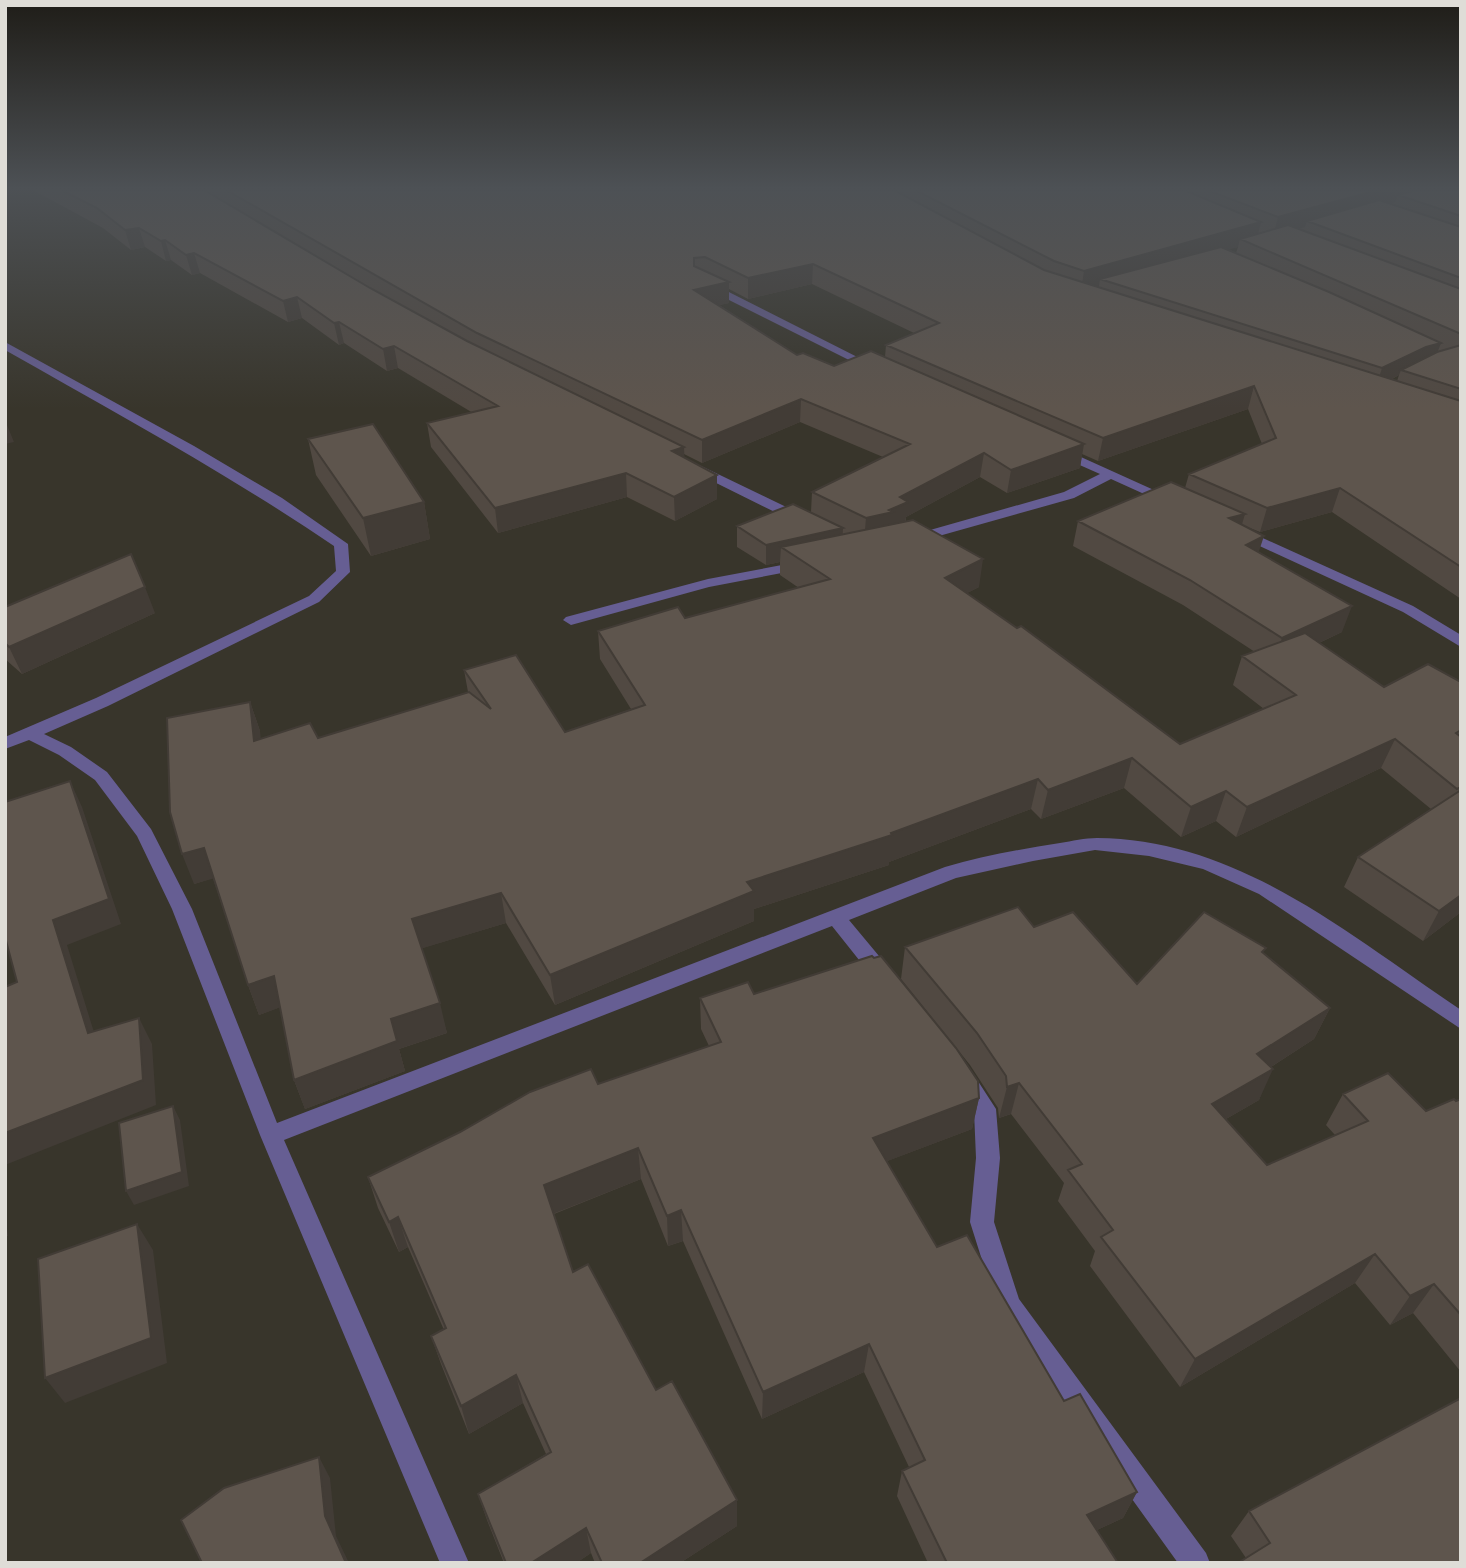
<svg xmlns="http://www.w3.org/2000/svg" width="1466" height="1568" viewBox="0 0 1466 1568" font-family="'Zilla Slab',serif">
<style>
.lines{fill:none;stroke-linecap:round;stroke-linejoin:round}
.street{fill:#665e93;fill-rule:evenodd}
.wall{fill:#514942;fill-rule:evenodd}
.shaded-wall{fill:#423c36}
.building{fill:#5e554d;stroke:#423c36;stroke-width:2}
</style>
<rect width="100%" height="100%" fill="#38352b"/>
<g class="lines">
<path class="street" d="M705 284H713L881 369 871 371 705 288Z
M5 342 194 446 282 498 348 544 350 572 319 602 108 706 44 734 71 747 107 772 151 829 192 909 277 1123 945 867C982 856 1022 849 1060 843 1072 841 1085 838 1097 838 1239 839 1349 935 1461 1010V1029L1259 894 1203 869 1149 856 1095 850 1033 861 956 878 849 920 889 968 892 974 889 980 882 982 875 980 832 926 284 1140 469 1563H440L260 1135 172 909 137 836 95 780 59 755 29 740 5 749V737L96 698 309 596 336 571 334 546C228 474 116 413 5 350Z
M1061 448 1176 500 1169 504 1164 503 1111 479 1074 498 914 543 907 539 909 536 1064 492 1100 474 1057 455 1055 452Z
M695 463 807 517 809 520 807 523H797L690 470 689 467Z
M1243 529 1413 606 1461 635V647L1403 612 1238 536V530Z
M803 561 808 562V568L709 587 571 625 563 620 566 617 708 579Z
M966 1072 974 1075 996 1109 1000 1158 994 1222 1019 1299 1206 1553 1210 1563H1178L999 1314 970 1222 976 1158 974 1111 955 1081 958 1075Z"/>
</g>
<path class="wall" d="M33 190H1461V599L1332 512 1260 532 1242 525 1259 552 1342 632 1319 643 1384 687 1461 682V912L1423 941 1344 887 1358 857 1431 809 1381 768 1236 837 1216 821 1181 837 1124 788 1041 819 1031 809 889 862V865L754 909V921L555 1005 506 923 422 948 447 1033 399 1049 405 1071 305 1109 294 1080 280 1007 259 1015 248 985 213 878 194 884 250 702 260 731V739L318 738 468 692 464 670 565 732 631 709 600 659 598 631 685 618 799 588 780 575V562L766 565 737 547V526L811 512 812 492 883 457 800 422 702 463 684 454V458L717 499 675 521 627 497 498 533 431 447 427 423 473 413 398 368 387 371 344 343 339 345 302 318 288 322 200 273 192 275 171 260 166 261 145 247 131 250 103 228ZM1238 247 1236 253 1228 249ZM812 284 914 333 886 345 885 357 834 366 797 355 719 305 729 303V289L748 299ZM1399 375 1397 381 1392 379ZM1248 409 1262 444 1189 474 1185 488 1078 521 1073 546 1183 605 1255 652 1242 656 1233 685 1264 709 1180 744 967 593 979 587 906 521V517L980 477 1007 493 1080 468 1082 454 1098 461Z
M308 439 424 502 430 539 371 556 316 475Z
M5 607 155 613 22 674 5 659Z
M1034 927 1137 984 1264 954 1330 1008 1314 1039 1271 1067 1259 1100 1226 1119 1267 1165 1335 1135 1326 1125 1343 1094 1426 1111 1461 1099V1372L1413 1313 1390 1325 1355 1283 1180 1387 1090 1266 1095 1251 1058 1201 1064 1183 1011 1114 999 1118 998 1108 970 1065 901 979 905 947Z
M754 994 979 1098 972 1129 887 1161 937 1247 1064 1401 1137 1492 1123 1518 1097 1530 1118 1563H928L897 1496 902 1471 909 1467 864 1372 762 1419 683 1241 668 1246 641 1179 554 1214 573 1272 656 1390 737 1500V1526L680 1563H595L591 1553 576 1563H504L487 1520 478 1494 546 1454 523 1403 469 1434 441 1364 431 1336 444 1330 408 1247 399 1252 378 1208 368 1177 598 1084 709 1046 701 1029 700 998Z
M1249 1511 1461 1563 1246 1558 1231 1536Z"/>
<path class="shaded-wall" d="M1378 190H1438L1398 195 1395 202 1316 224 1307 221 1305 227 1273 236 1278 217Z
M1261 222 1256 242 1240 239 1238 247 1111 283 1100 279 1099 286 1081 291 1084 271Z
M139 228 145 247 131 250 125 230Z
M165 240 171 260 166 261 161 241Z
M194 253 200 273 192 275 186 255Z
M813 264 812 284 748 299V278Z
M729 282V303L695 311 694 290Z
M297 297 302 318 288 322 283 301Z
M339 322 344 343 339 345 334 323Z
M1441 343 1434 361 1401 370 1399 375 1376 387 1382 368 1426 347Z
M394 346 398 368 387 371 383 349Z
M1254 386 1248 409 1098 461 1103 438Z
M801 399 800 422 702 463V440Z
M5 420 14 442 5 444Z
M1084 444 1080 468 1007 493 1011 470Z
M684 447 685 470 672 451Z
M984 453 980 477 906 517 905 526 864 542 866 518 900 497Z
M626 473 627 497 498 533 495 508Z
M717 475V499L675 521 674 497Z
M1340 488 1332 512 1260 532 1267 508Z
M424 502 430 539 371 556 363 518Z
M1245 514 1238 538 1229 518Z
M843 528 842 548 781 547 780 562 766 565V545Z
M1264 536 1256 560 1246 545Z
M983 559 979 587 942 606 945 578Z
M145 587 155 613 22 674 9 647Z
M1352 606 1342 632 1274 664 1282 638Z
M250 702 260 731 264 771 254 741Z
M1395 739 1381 768 1236 837 1247 807Z
M1132 758 1124 788 1041 819 1048 790Z
M1038 779 1031 809 889 862V865L754 909V921L555 1005 550 975 747 882 891 833Z
M70 781 82 807 121 924 67 945 102 1058 88 1033 53 920Z
M1226 791 1216 821 1181 837 1191 807Z
M204 848 215 878 194 884 182 854Z
M501 893 506 923 420 949 412 919Z
M1461 895V912L1423 941 1439 911Z
M274 976 284 1006 259 1015 248 985Z
M440 1003 447 1033 399 1049 405 1071 305 1109 294 1080 391 1019Z
M1330 1008 1314 1039 1243 1085 1257 1054Z
M139 1018 152 1044 156 1105 5 1165V1133Z
M1273 1069 1259 1100 1198 1135 1212 1104Z
M1019 1083 1011 1114 999 1118 1007 1087Z
M979 1098 972 1129 869 1168 873 1138Z
M173 1106 180 1120 189 1186 134 1205 126 1191Z
M638 1148 641 1179 550 1215 544 1185Z
M681 1210 683 1241 668 1246 667 1216Z
M5 1212 8 1236 5 1237Z
M398 1217 408 1247 399 1252 389 1222Z
M137 1224 153 1250 167 1363 65 1403 45 1378Z
M1375 1254 1355 1283 1180 1387 1195 1359Z
M1434 1284 1413 1313 1390 1325 1410 1296Z
M869 1344 864 1372 762 1419 763 1392Z
M516 1375 523 1403 469 1434 461 1406Z
M319 1457 330 1478 336 1536 349 1563H346L325 1516Z
M1137 1492 1123 1518 1075 1540 1087 1515Z
M737 1500V1526L680 1563H640Z
M586 1528 591 1553 576 1563H531Z"/>
<path class="building" d="M61 190H204L370 288 467 341 684 447 672 451 717 475 674 497 626 473 495 508 427 423 498 406 394 346 383 349 339 322 334 323 297 297 283 301 194 253 186 255 165 240 161 241 139 228 125 230 97 208Z
M226 190H894L1044 270 1461 401V567L1340 488 1267 508 1189 474 1276 438 1254 386 1103 438 886 345 939 323 813 264 748 278 705 257 694 258V266L729 282 694 290 797 355 803 353 834 366 871 351 1084 444 1011 470 984 453 900 497 908 502 889 510 893 512 866 518 812 492 910 444 801 399 702 440 477 333Z
M915 190H1184L1261 222 1084 271 1054 261Z
M1207 190H1378L1278 217Z
M1416 190H1461V216L1398 195Z
M1379 200 1461 227V278L1307 221Z
M1288 225 1461 289V334L1240 239Z
M1221 247 1329 292 1441 343 1426 347 1382 368 1100 279Z
M1461 345V389L1401 370 1437 352Z
M373 424 424 502 363 518 308 439Z
M1171 482 1245 514 1229 518 1264 536 1246 545 1352 606 1282 638 1190 580 1078 521Z
M793 504 843 528 766 545 737 526Z
M913 520 983 559 945 578 1017 628 1021 626 1180 744 1296 695 1242 656 1305 633 1384 687 1428 664 1461 682V730L1456 733 1461 737V787L1457 789 1395 739 1247 807 1226 791 1191 807 1132 758 1048 790 1038 779 891 833 892 835 747 882 754 891 550 975 501 893 412 919 440 1003 391 1019 397 1041 294 1080 274 976 248 985 204 848 182 854 170 812 167 718 250 702 254 741 310 723 318 738 469 692 491 709 464 670 516 655 565 732 645 705 598 631 678 607 685 618 830 579 781 547Z
M131 554 145 587 9 647 5 643V607Z
M70 781 109 899 53 920 88 1033 139 1018 143 1080 5 1133V987L17 982 5 937V802Z
M1461 790V895L1439 911 1358 857Z
M1018 907 1034 927 1073 912 1137 984 1204 912 1266 948 1262 952 1330 1008 1257 1054 1273 1069 1212 1104 1267 1165 1368 1121 1343 1094 1388 1073 1426 1111 1454 1099 1456 1101 1461 1099V1315L1434 1284 1410 1296 1375 1254 1195 1359 1101 1237 1113 1230 1068 1170 1082 1164 1019 1083 1007 1087 1006 1076 977 1033 905 947Z
M872 956 874 958 881 956 956 1048 978 1081 979 1098 873 1138 937 1247 967 1235 1064 1401 1080 1394 1137 1492 1087 1515 1118 1563H947L902 1471 925 1460 869 1344 763 1392 681 1210 667 1216 638 1148 544 1185 573 1272 588 1264 656 1390 672 1381 737 1500 640 1563H602L586 1528 531 1563H506L478 1494 551 1452 516 1375 461 1406 431 1336 446 1328 398 1217 389 1222 368 1177 460 1132 530 1092 591 1069 598 1084 721 1042 700 998 748 982 754 994Z
M173 1106 182 1172 126 1191 119 1123Z
M137 1224 151 1338 45 1378 38 1259Z
M1461 1398V1563H1238L1270 1543 1249 1511Z
M319 1457 325 1516 346 1563H202L181 1520 224 1488Z"/>
<linearGradient id="sky" x2="0" y2="1"><stop stop-color="#1f1d18"/><stop offset="0.46" stop-color="#4d5155"/><stop offset="1" stop-color="#4d5155" stop-opacity="0"/></linearGradient>
<rect width="1466" height="409" fill="url(#sky)"/>
<rect width="1466" height="1568" fill="none" stroke="#dfddd7" stroke-width="14"/>
</svg>
